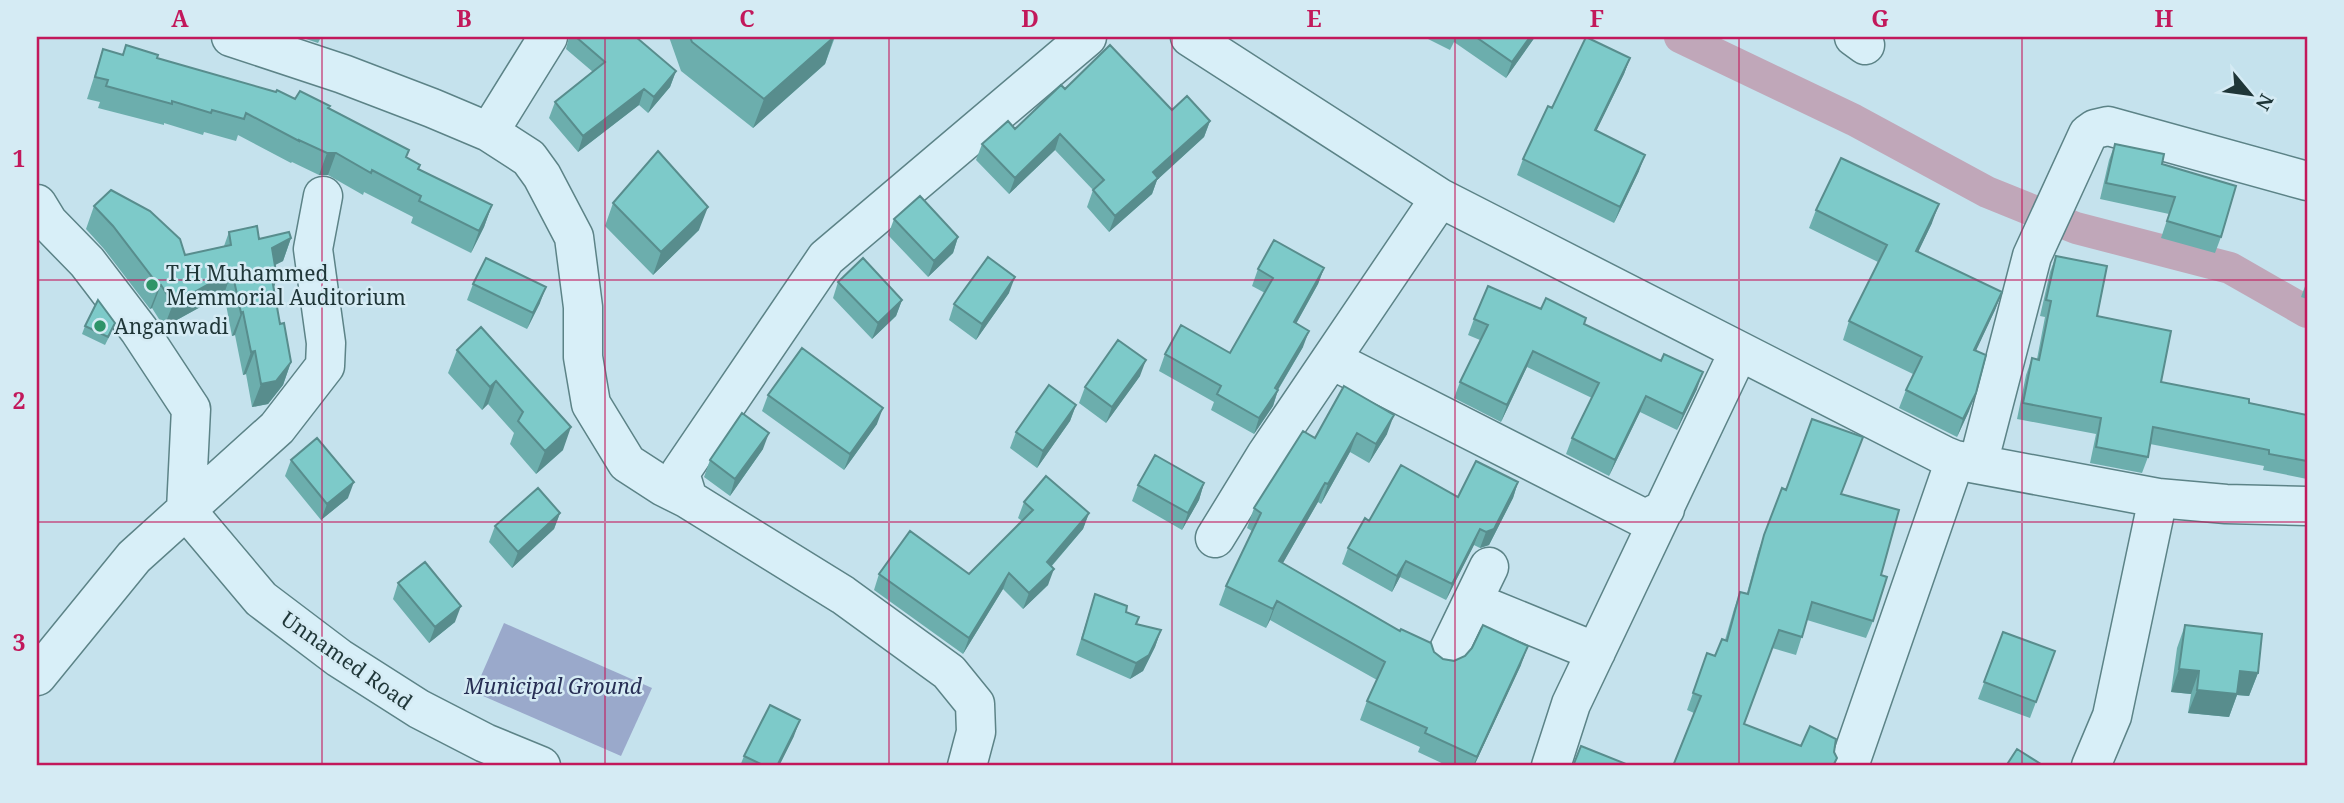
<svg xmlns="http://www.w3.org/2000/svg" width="2344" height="803" viewBox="0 0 2344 803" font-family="'Noto Serif',serif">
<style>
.park{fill:#9aa9cb}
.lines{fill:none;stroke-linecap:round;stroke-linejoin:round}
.canal{stroke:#c0a7b9;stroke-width:32}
.minor-casing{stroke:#5c8387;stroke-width:41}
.minor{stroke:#d8eff8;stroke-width:38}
.wall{fill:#6caead}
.shaded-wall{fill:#588d8d}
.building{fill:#7dcac9;stroke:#588d8d;stroke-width:2}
.grid{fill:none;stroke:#c2185b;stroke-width:2;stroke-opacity:0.55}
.poi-dot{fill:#2e9468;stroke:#d5ebf4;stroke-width:2.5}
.labels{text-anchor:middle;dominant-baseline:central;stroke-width:5;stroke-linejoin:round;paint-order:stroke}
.poi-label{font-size:21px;fill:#1f3638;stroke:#d5ebf4;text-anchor:start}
.street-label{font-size:21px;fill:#1f3638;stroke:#d5ebf4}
.park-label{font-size:21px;font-style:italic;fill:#272e54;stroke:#d5ebf4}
.neatline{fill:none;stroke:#c2185b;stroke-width:2.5}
.grid-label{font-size:23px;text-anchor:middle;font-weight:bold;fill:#c2185b}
</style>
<rect width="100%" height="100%" fill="#c5e2ed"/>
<path class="park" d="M504 623 652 688 621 756 474 692Z"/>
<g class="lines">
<path class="canal" d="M1680 37 1854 120 1987 192 2076 228 2230 268 2307 312"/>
<defs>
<path id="minor" d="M231 37 343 74 432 108 489 132 529 158 542 176 574 237 583 307V357L591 404 627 463 664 487 688 499
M1190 37 1440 198 1945 456 1955 460 2158 498 2226 504 2307 506
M1854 37 1865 45
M489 132 548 37
M37 204 48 222 87 262 139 330 191 409 186 510 261 599 339 658 419 709 485 743 541 766
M1332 360 1645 519 1665 509
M1978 464 2032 256 2088 134 2095 129 2108 126 2307 181
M1215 538 1266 455 1440 198
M1471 606 1491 609 1596 652
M1445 658 1489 567
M37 676 134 557 277 428 325 366 326 343 313 249 323 196
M967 766 976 732 975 704 949 672 843 595 688 499 680 473 826 258 1087 37
M1551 766 1571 704 1739 351
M1849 766 1955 460
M2091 766 2112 716 2158 498"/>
</defs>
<use href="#minor" class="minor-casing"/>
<use href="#minor" class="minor"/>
</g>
<path class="wall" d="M300 37H321L318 43Z
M569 37H628L676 71 670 87 648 113 639 105 578 152 549 118 555 102 593 72 566 49Z
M669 37H835L825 64 753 128 681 71Z
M1424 37H1535L1506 78 1454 42 1450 50Z
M103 49 122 55 157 58 329 108 409 150 406 158 419 169 492 205 484 227 471 253 411 223 413 217 364 192 363 195 328 175H319L292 162 291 163 238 135 236 141 204 132 203 135 164 123V125L98 108 100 102 87 99Z
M1630 58 1624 74 1596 131 1639 171 1614 223 1517 175 1523 159 1552 108Z
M1065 89 1172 110 1210 121 1204 137 1157 180 1152 194 1109 232 1087 207 1093 190 1055 150 1009 194 976 160 982 144 1015 129Z
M2115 144 2162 164 2221 237 2215 253 2161 238 2169 214 2100 199 2109 160Z
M613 203 699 230 653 275 605 226Z
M94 206 185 255 224 246 229 232 259 239 291 238 283 261 275 265 277 278 274 287 280 324 291 362 283 385 268 404 252 407 246 374 243 375 235 335 232 336 224 294 164 327 152 308 150 309 104 249 86 229Z
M1816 210 1932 223 1918 252 2002 292 1995 310 1976 350 1969 411 1957 437 1899 408 1906 390 1913 374 1843 340 1849 321 1878 262 1809 228Z
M894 219 958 237 953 253 928 277 888 235Z
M2056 256 2097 316 2161 382 2249 403 2307 415V479L2263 470 2264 466 2150 444 2148 457 2142 473 2090 463 2096 434 2017 419 2026 375 2032 358 2037 359 2045 317 2040 316 2050 272Z
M1324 268 1318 284 1296 324 1303 347 1278 390 1273 406 1254 434 1211 410 1214 402 1159 371 1165 354 1230 353 1265 293 1252 286 1258 269Z
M2307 281V299L2301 297Z
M838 282 902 300 896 316 872 339 833 298Z
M473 284 540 303 527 329 467 300Z
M1009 293 976 340 949 320 954 304Z
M1541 309 1586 318 1584 324 1697 389 1677 430 1640 412 1609 476 1566 454 1572 438 1592 398 1527 367 1501 422 1454 398 1460 382 1480 340 1468 335 1474 319Z
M85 326 112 331 105 345 82 334Z
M481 327 563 450 536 474 510 444 514 433 488 404 482 410 448 373 457 350Z
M1140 376 1106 423 1079 403 1085 387Z
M1344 386 1387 434 1369 463 1350 452 1321 504 1318 502 1283 563 1434 652 1443 659 1521 665 1474 766H1448L1418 752 1420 747 1360 720 1367 701 1377 680 1270 620 1266 628 1219 605 1226 586 1252 531 1247 528 1254 508 1315 438Z
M768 395 877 424 844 470 762 411Z
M1076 405 1070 421 1037 468 1010 448 1016 432Z
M763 449 730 496 704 477 710 460Z
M291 460 348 498 321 520 285 476Z
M1518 482 1513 498 1489 545 1480 548 1474 545 1446 600 1400 577 1392 592 1342 564 1348 548 1369 521 1458 497Z
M1204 483 1199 500 1182 530 1132 501 1138 485Z
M1782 488 1786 490 1842 494 1881 575 1873 621 1866 638 1807 620 1796 655 1772 648 1744 724 1801 746 1834 752 1837 758 1834 766H1673L1694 713 1687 710 1707 653 1715 656 1725 640 1734 609 1740 592 1747 593 1758 552Z
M1024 502 1089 513 1083 529 1051 567 1048 585 1023 609 1003 589 963 654 874 590 879 574H969L1022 521 1018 518Z
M560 513 554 529 512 568 489 542 495 526Z
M398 583 455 622 429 643 393 599Z
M1095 594 1126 612 1137 624 1161 630 1155 647 1143 671 1130 679 1076 655Z
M2185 625 2258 673 2249 696 2237 695 2229 717 2188 713 2191 694 2171 692 2177 648Z
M2003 632 2055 651 2030 718 1978 699Z
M794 736 779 766H740L744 756Z"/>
<path class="shaded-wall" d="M834 37 825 64 753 128 764 99Z
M1530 37H1535L1506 78 1512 62Z
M1630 58 1624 74 1589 146 1595 130Z
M676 71 670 87 648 113 654 97Z
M644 89 639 105 578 152 583 136Z
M1210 121 1204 137 1157 180 1152 194 1109 232 1115 216 1153 172Z
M1060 134 1055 150 1009 194 1015 178Z
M327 153H336L328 175H319Z
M1645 155 1639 171 1614 223 1620 207Z
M1939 204 1932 223 1910 269 1916 251Z
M492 205 484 227 471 253 479 231Z
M708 207 699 230 653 275 661 252Z
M958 237 953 253 928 277 934 261Z
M291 238 283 261 263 271 272 248Z
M1324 268 1318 284 1288 338 1294 322Z
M232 271 224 294 164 327 173 304Z
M1015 277 1009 293 976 340 982 324Z
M277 278 269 301 272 279Z
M161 285 152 308 150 309 159 286Z
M546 287 540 303 527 329 533 313Z
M2002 292 1995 310 1968 368 1974 350Z
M902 300 896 316 872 339 878 323Z
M243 312 235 335 232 336 241 313Z
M1309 331 1303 347 1274 396 1278 390 1273 406 1254 434 1259 418Z
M255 351 246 374 243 375 251 352Z
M1533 351 1527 367 1501 422 1507 405Z
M1146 360 1140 376 1106 423 1112 407Z
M291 362 283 385 268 404 252 407 261 384Z
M1703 372 1697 389 1677 430 1683 414Z
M496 381 488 404 482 410 490 387Z
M1976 393 1969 411 1957 437 1963 419Z
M1646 396 1640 412 1609 476 1615 460Z
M1076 405 1070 421 1037 468 1043 451Z
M883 408 877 424 844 470 850 454Z
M1394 415 1387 434 1369 463 1376 444Z
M571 427 563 450 536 474 545 451Z
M769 433 763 449 730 496 735 479Z
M1357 433 1350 452 1321 504 1328 484Z
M354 482 348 498 321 520 327 504Z
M1518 482 1513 498 1489 545 1480 548 1486 532Z
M1204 483 1199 500 1182 530 1188 513Z
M1325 483 1318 502 1273 580 1279 561Z
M560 513 554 529 512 568 518 552Z
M1089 513 1083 529 1041 578 1047 562Z
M1480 529 1474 545 1446 600 1452 584Z
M1406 561 1400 577 1392 592 1397 576Z
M1054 569 1048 585 1023 609 1029 593Z
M1009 573 1003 589 963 654 969 638Z
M1277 601 1270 620 1266 628 1273 609Z
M461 606 455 622 429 643 435 627Z
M1161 630 1155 647 1143 671 1130 679 1136 663Z
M1528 646 1521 665 1474 766H1473Z
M2179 669 2199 671 2191 694 2171 692Z
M2240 671 2258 673 2249 696 2237 695 2229 717 2188 713 2197 690Z
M800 720 794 736 779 766H777Z"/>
<path class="building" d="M576 37H628L629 38 636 37 676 71 654 97 644 89 583 136 555 102 605 62Z
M690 37H834L764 99 692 42Z
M1476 37H1530L1512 62Z
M1586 37 1630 58 1595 130 1645 155 1620 207 1523 159 1548 106 1552 108Z
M126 45 158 55 157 58 276 92 277 90 295 99 300 91 330 106 328 108 409 150 406 157 420 165 418 169 492 205 479 231 419 201 421 196 372 170 371 173 336 153H327L299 140V141L246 113 244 119 212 110 211 113 172 101V104L106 86 108 80 95 77 103 49 123 55Z
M1110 45 1172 110 1187 96 1210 121 1153 172 1158 178 1115 216 1093 190 1104 180 1060 134 1015 178 982 144 1008 121 1015 129 1061 85 1065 89Z
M2115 144 2164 154 2162 164 2236 186 2221 237 2167 221 2175 197 2106 183Z
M658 151 708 207 661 252 613 203Z
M1841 158 1939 204 1916 251 2002 292 1974 350 1986 355 1976 393 1963 419 1906 390 1922 357 1849 321 1887 245 1816 210Z
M111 190 150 211 180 239 185 255 231 245 229 232 257 226 259 239 289 232 291 238 272 248 277 278 272 279 280 324 284 323 291 362 276 381 261 384 255 351 251 352 243 312 241 313 232 271 173 304 161 285 159 286 113 226 94 206Z
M920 196 958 237 934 261 894 219Z
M1274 240 1324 268 1294 322 1309 331 1275 388 1278 390 1259 418 1217 394 1221 386 1165 354 1181 325 1230 353 1273 278 1258 269Z
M2056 256 2107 266 2097 316 2171 331 2161 382 2249 399V403L2307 415V461L2269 454V450L2153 427 2148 457 2096 447 2101 418 2023 403 2032 358 2039 360 2051 301 2046 300Z
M988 257 1015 277 982 324 954 304Z
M486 258 546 287 533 313 473 284Z
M863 258 902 300 878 323 838 282Z
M1488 286 1541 309 1546 298 1586 318 1584 324 1661 361 1664 354 1703 372 1683 414 1646 396 1615 460 1572 438 1599 383 1533 351 1507 405 1460 382 1488 325 1474 319Z
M98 300 115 323 108 337 85 326Z
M481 327 571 427 545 451 518 421 523 412 496 381 490 387 457 350Z
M1118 340 1146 360 1112 407 1085 387Z
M802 348 883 408 850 454 768 395Z
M1049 385 1076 405 1043 451 1016 432Z
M1344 386 1394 415 1376 444 1357 433 1328 484 1325 483 1279 561 1400 631 1401 629 1431 643 1434 652 1443 659 1454 661 1465 656 1472 648 1483 625 1528 646 1477 757 1425 733 1427 728 1367 701 1385 662 1277 601 1273 609 1226 586 1261 513 1254 508 1303 431 1315 438Z
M742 413 769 433 735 479 710 460Z
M1812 419 1863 437 1841 494 1899 510 1881 575 1887 577 1873 621 1812 602 1802 637 1779 630 1744 724 1801 746 1810 726 1836 739 1834 752 1837 758 1833 766H1673L1701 696 1693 693 1707 653 1715 656 1722 639 1727 641 1740 592 1748 594 1764 535 1782 488 1786 490Z
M317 438 354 482 327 504 291 460Z
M1155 455 1204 483 1188 513 1138 485Z
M1476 461 1518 482 1494 529 1486 532 1480 529 1452 584 1406 561 1397 576 1348 548 1365 518 1369 521 1401 465 1458 497Z
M1046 476 1089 513 1047 562 1054 569 1029 593 1009 573 969 638 879 574 910 531 969 574 1033 510 1024 502Z
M538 488 560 513 518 552 495 526Z
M425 562 461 606 435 627 398 583Z
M1095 594 1127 606 1126 612 1139 617 1136 624 1161 630 1149 655 1136 663 1082 639Z
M2185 625 2262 634 2258 673 2240 671 2237 694 2197 690 2199 671 2179 669Z
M2003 632 2055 651 2036 702 1984 682Z
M770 705 800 720 777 766H765L744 756Z
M1581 746 1631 766H1573Z
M2017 749 2044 766H2006Z"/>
<path class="grid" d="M322 37V766M605 37V766M889 37V766M1172 37V766M1455 37V766M1739 37V766M2022 37V766M37 280H2307M37 522H2307"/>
<g class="poi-dot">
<circle cx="152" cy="285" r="7"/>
<circle cx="100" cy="326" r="7"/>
</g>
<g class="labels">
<g class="poi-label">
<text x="166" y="273">T H Muhammed<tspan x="166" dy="24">Memmorial Auditorium</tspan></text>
<text x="114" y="326">Anganwadi</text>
</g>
<g class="street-label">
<text transform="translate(347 660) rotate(35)">Unnamed Road</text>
</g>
<g class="park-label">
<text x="553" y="686">Municipal Ground</text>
</g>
</g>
<rect width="2344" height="803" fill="none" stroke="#d5ebf4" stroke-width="77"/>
<g transform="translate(2250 94) rotate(119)" stroke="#d5ebf4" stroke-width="5" paint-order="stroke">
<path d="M0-5L12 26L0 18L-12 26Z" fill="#1f3638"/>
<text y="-10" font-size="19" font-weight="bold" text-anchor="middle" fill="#1f3638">N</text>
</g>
<rect x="38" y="38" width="2268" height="726" class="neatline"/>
<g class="grid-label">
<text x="180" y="27">A</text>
<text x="464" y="27">B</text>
<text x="747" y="27">C</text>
<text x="1030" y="27">D</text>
<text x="1314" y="27">E</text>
<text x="1597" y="27">F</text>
<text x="1880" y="27">G</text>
<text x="2164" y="27">H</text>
<text x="19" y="167">1</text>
<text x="19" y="409">2</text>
<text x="19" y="651">3</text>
</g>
</svg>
